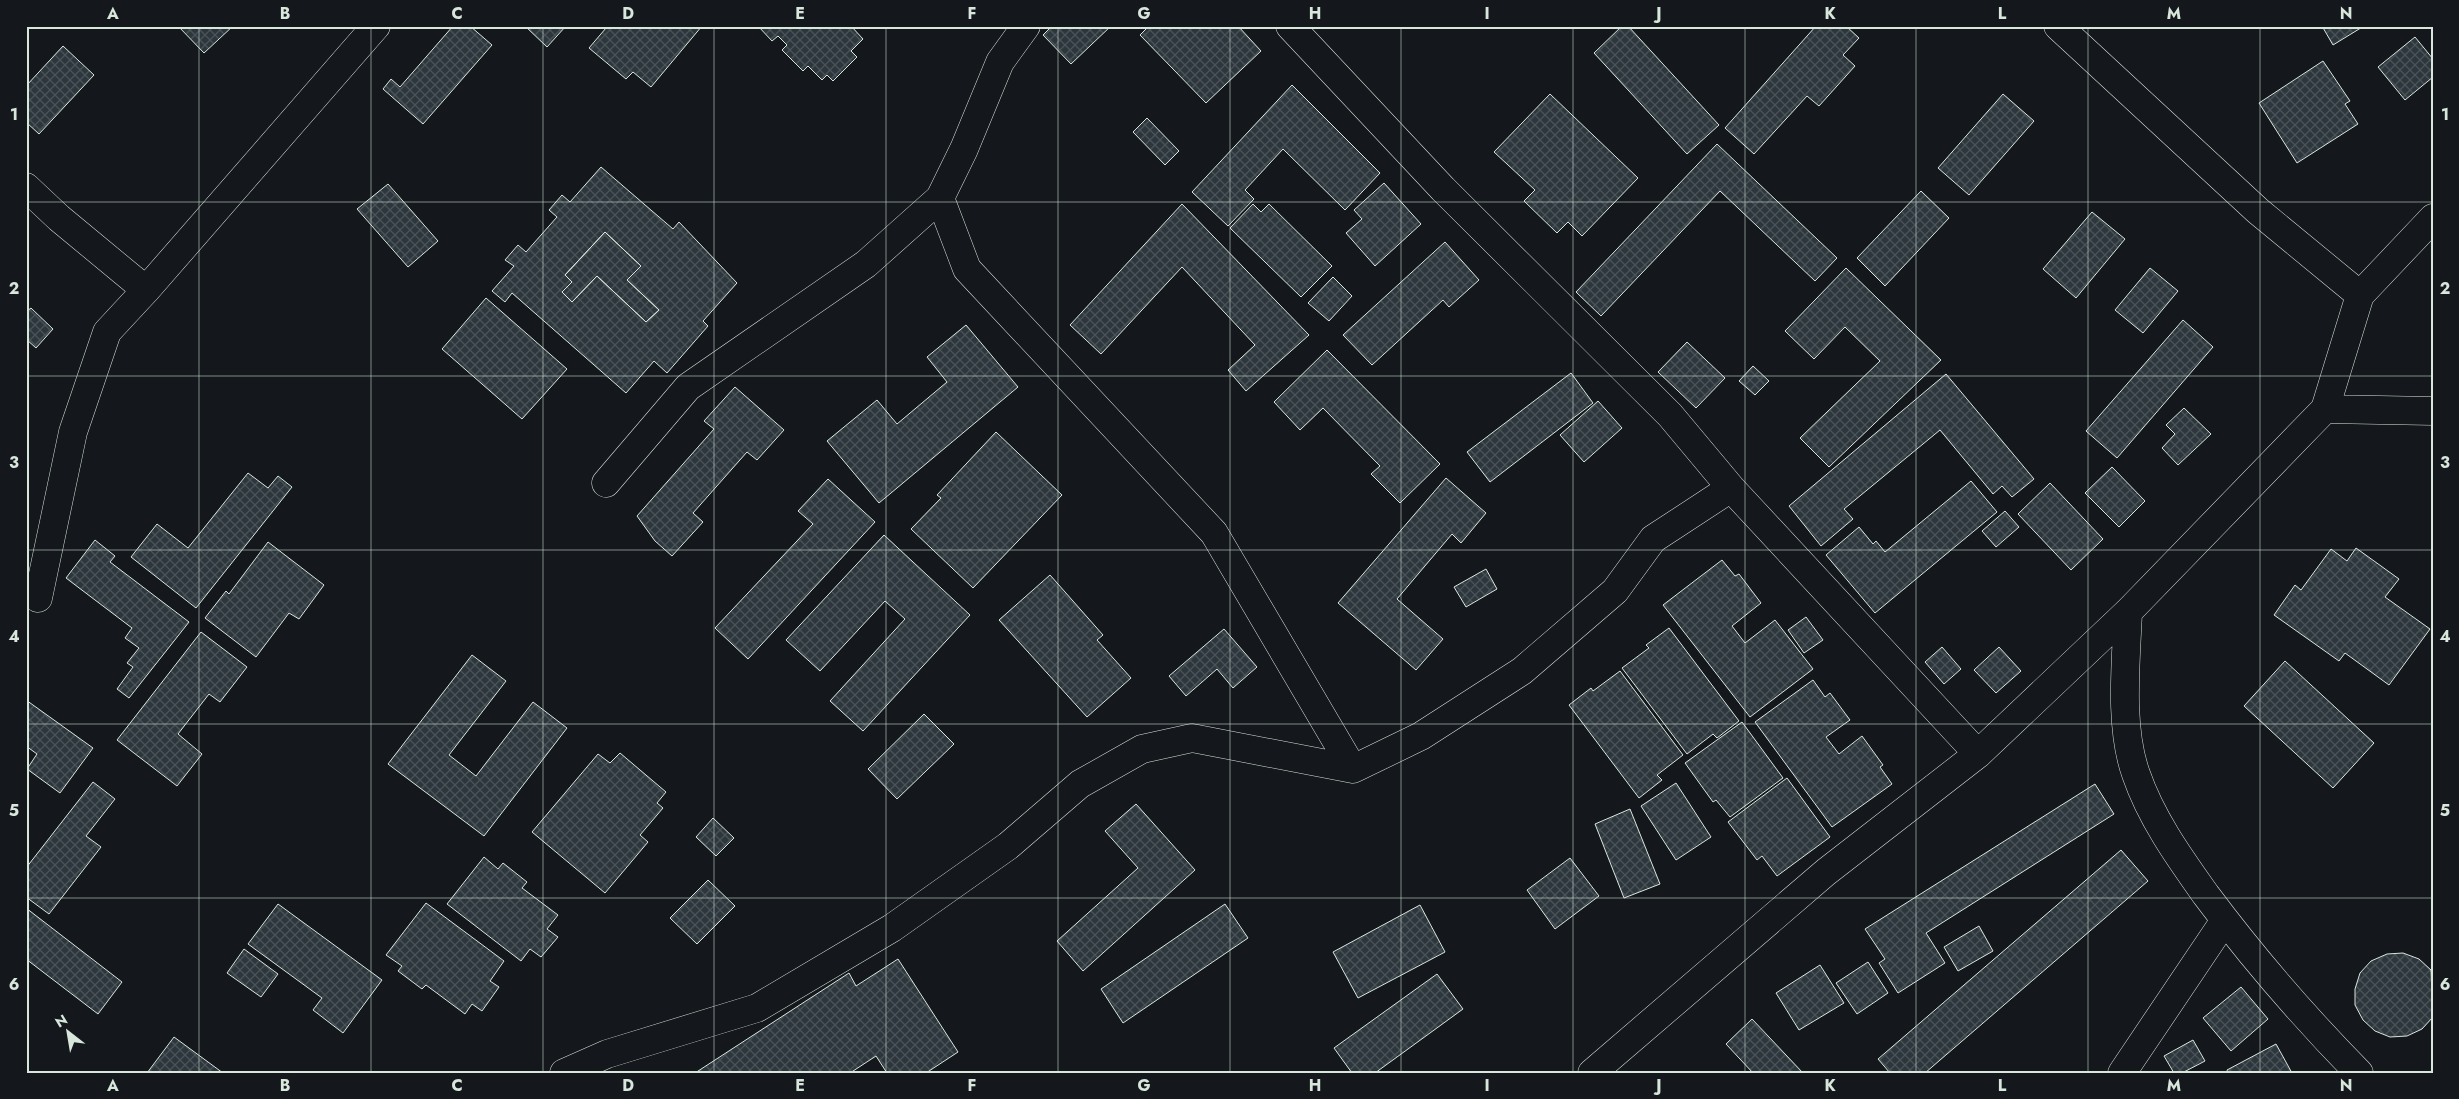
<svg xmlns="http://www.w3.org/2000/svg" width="2459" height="1099" viewBox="0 0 2459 1099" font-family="Jost,sans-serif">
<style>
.building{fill:url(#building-cross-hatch);stroke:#d8e6dc;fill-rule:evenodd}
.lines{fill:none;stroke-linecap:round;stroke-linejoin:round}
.street-casing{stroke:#d8e6dc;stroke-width:29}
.street{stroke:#14181c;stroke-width:28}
.grid{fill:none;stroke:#d8e6dc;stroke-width:1;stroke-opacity:0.55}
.neatline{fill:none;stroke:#d8e6dc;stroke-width:2}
.grid-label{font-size:16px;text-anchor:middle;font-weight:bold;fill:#d8e6dc}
</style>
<defs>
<pattern id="building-cross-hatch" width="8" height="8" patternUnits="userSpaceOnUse" patternTransform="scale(1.25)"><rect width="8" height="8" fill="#2c363c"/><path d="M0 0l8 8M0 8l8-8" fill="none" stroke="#4a5358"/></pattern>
</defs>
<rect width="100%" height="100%" fill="#14181c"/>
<path class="building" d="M178 26H233L204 53Z
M453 26H470L492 45 423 124 383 89 391 79 400 87Z
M525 26H566L547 47Z
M604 26H702L651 87 633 72 626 79 589 48 606 28Z
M758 26H851L863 39 851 51 857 57 833 81 827 75 822 80 808 66 803 71 782 50 787 45 778 36 772 41Z
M1052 26H1111L1071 64 1043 35Z
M1149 26H1238L1261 51 1206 103 1140 35Z
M1622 26H1628L1719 125 1687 154 1594 53Z
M1816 26H1846L1859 38 1843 55 1855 66 1819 106 1807 96 1754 154 1725 128Z
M2322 26H2364L2333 45Z
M2415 37 2433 59V77L2405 100 2378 67Z
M63 46 94 75 39 134 26 122V86Z
M2323 61 2350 101 2345 104 2358 124 2297 163 2259 103Z
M1292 85 1380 173 1345 210 1283 149 1245 190 1254 199 1228 226 1192 192Z
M1550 94 1638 178 1582 236 1568 222 1557 233 1524 201 1535 190 1494 152Z
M2003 94 2034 121 1969 195 1938 168Z
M1147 118 1179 151 1165 165 1133 132Z
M1717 144 1837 258 1815 281 1720 191 1601 316 1576 292Z
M601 167 673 229 679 222 737 283 703 321 708 326 667 373 654 361 626 393 512 293 505 302 492 291 514 266 505 260 518 245 526 252 557 217 549 210 562 195 570 202ZM605 232 641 266 627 280 659 310 646 322 597 276 572 302 562 292 572 282 565 275Z
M1384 183 1421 224 1375 266 1346 233 1362 219 1354 210Z
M388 184 438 241 408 267 357 209Z
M1921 191 1949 218 1885 286 1857 258Z
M1182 204 1309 335 1246 391 1228 370 1255 345 1182 267 1101 354 1070 325Z
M1253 204 1261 212 1269 204 1332 266 1301 297 1230 228Z
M2092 212 2125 239 2076 298 2043 269Z
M605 232 641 266 627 280 659 310 646 322 597 276 572 302 562 292 572 282 565 275Z
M1445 242 1479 280 1449 307 1443 300 1372 365 1343 335Z
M1846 268 1941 360 1829 467 1800 438 1880 361 1845 327 1814 359 1785 331Z
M2150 268 2178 291 2143 333 2115 310Z
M1333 277 1352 296 1329 321 1308 303Z
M486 298 567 369 522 419 442 349Z
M31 308 53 329 36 348 26 339V312Z
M2183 320 2213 347 2117 458 2086 431Z
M966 325 1018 387 879 503 827 441 877 400 897 424 947 382 927 357Z
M1687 342 1725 378 1696 408 1658 372Z
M1327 350 1440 464 1400 503 1371 474 1380 466 1323 408 1300 430 1274 402Z
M1753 366 1769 381 1755 395 1739 381Z
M1571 373 1593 403 1490 482 1467 452Z
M1946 374 2034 479 2012 497 2002 486 1993 494 1940 430 1844 509 1853 519 1821 546 1789 506Z
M735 387 784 430 757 460 747 452 693 513 703 522 672 556 655 541 637 516 714 429 704 421Z
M1598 401 1622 428 1584 462 1560 435Z
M2184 408 2211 434 2178 465 2162 448 2175 434 2166 425Z
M996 432 1062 495 973 588 911 529 941 498 937 495Z
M2112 467 2145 501 2119 527 2085 493Z
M248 473 268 488 278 476 292 487 196 608 131 557 157 524 188 548Z
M1446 478 1486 513 1461 543 1452 534 1397 599 1443 639 1416 670 1338 603Z
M828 479 875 522 748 659 715 628 813 524 798 511Z
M1971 481 1997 512 1875 613 1826 555 1859 527 1873 544 1876 541 1885 552Z
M2050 483 2103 539 2071 570 2018 514Z
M2005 511 2019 527 1996 547 1982 531Z
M884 535 970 615 863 731 830 701 905 619 885 601 820 671 786 640Z
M95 540 115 556 110 562 189 622 129 698 117 689 133 667 127 663 139 648 125 638 132 628 66 578Z
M268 542 324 585 299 619 289 613 256 657 205 618 226 591 229 594Z
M2356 548 2399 579 2385 597 2430 629 2389 685 2345 653 2339 661 2274 615 2295 585 2301 590 2331 549 2347 561Z
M1722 560 1735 576 1739 574 1761 603 1732 626 1745 643 1775 620 1813 669 1750 717 1663 605Z
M1486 569 1497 589 1466 607 1454 587Z
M1050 575 1103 635 1097 640 1131 678 1087 717 999 620Z
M1806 617 1823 640 1804 653 1788 630Z
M1669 628 1739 721 1717 738 1713 734 1687 754 1622 668 1649 648 1646 645Z
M1224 629 1257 667 1233 688 1217 669 1186 696 1169 676Z
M201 632 247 667 220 702 209 694 178 734 202 754 177 786 117 740Z
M1942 647 1961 669 1944 684 1925 662Z
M1999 647 2021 671 1996 693 1974 670Z
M472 655 506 681 449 755 476 776 533 702 567 728 484 836 388 764Z
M2285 661 2374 743 2333 788 2244 706Z
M1620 671 1683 755 1657 775 1662 780 1639 798 1569 705 1591 688 1593 691Z
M1813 680 1825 697 1830 693 1850 720 1826 737 1839 754 1862 736 1883 765 1880 767 1892 784 1832 827 1755 722Z
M26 700 93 748 60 793 27 769 37 754 26 746Z
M924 714 954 744 897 799 868 769Z
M1742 722 1783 778 1730 817 1716 800 1713 802 1685 763Z
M620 753 666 792 657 803 663 808 640 835 648 842 605 893 532 832 598 754 610 763Z
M1787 778 1830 837 1777 876 1762 856 1757 860 1728 822Z
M93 782 115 799 86 836 101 847 49 914 26 897V868Z
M1676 783 1711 837 1676 860 1641 806Z
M2095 784 2114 814 1926 933 1945 963 1898 993 1879 963 1885 959 1865 929Z
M1136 804 1195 870 1083 971 1057 941 1138 868 1105 831Z
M1630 809 1660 884 1624 898 1595 824Z
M713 818 734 838 716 856 696 837Z
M2121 850 2148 881 1925 1073H1890L1878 1059Z
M484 857 498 869 503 863 527 882 522 888 558 915 547 929 558 937 541 957 530 949 521 961 447 904Z
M1570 858 1599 896 1555 929 1527 890Z
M708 880 735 906 697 944 670 918Z
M426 903 504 961 490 981 499 987 482 1011 472 1004 465 1014 426 985 422 989 398 971 402 966 386 955Z
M278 904 382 980 343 1033 313 1010 322 998 248 944Z
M1225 904 1248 938 1123 1023 1101 989Z
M1420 905 1445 952 1358 998 1333 952Z
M26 908 122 982 98 1014 26 959Z
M1979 926 1993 951 1958 971 1944 947Z
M244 949 278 974 261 997 227 973Z
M2403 953 2419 959 2431 970 2433 1017 2422 1029 2407 1036 2390 1037 2375 1031 2363 1020 2355 1005V989L2360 973 2371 961 2387 954Z
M898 959 958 1052 926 1073H887L876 1056 850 1073H695L849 973 856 986Z
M1868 962 1888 993 1857 1014 1836 983Z
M1820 965 1844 1003 1799 1030 1776 993Z
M1437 974 1463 1009 1375 1073H1352L1334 1048Z
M2241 987 2268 1019 2231 1051 2203 1018Z
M1752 1019 1803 1073H1753L1726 1044Z
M174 1037 223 1073H147Z
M2193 1040 2205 1061 2182 1073H2174L2164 1056Z
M2276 1044 2292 1073H2228L2227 1070Z"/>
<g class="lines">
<defs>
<path id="street" d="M1290 26 1443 189 1670 415 1731 488 1978 754
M2058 26 2258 211 2360 295
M26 187 59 218 146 290
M940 198 967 269 1214 533 1353 769
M2325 409 2433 411
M606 483 688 387 866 264 940 198 964 149 1000 62 1026 26
M38 598 73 432 107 332 146 290 376 26
M2128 612C2126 662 2119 727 2136 774 2151 818 2179 857 2206 895 2253 958 2304 1017 2359 1073
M564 1073 607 1054 757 1008 892 928 1008 846 1080 784 1142 749 1192 738 1353 769 1421 736 1522 671 1615 591 1653 539 1731 488
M1592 1073 1826 872 1978 754 2128 612 2325 409 2360 295 2433 218
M2122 1073 2225 920"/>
</defs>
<use href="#street" class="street-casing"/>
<use href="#street" class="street"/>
</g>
<path class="grid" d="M199 26V1073M371 26V1073M543 26V1073M714 26V1073M886 26V1073M1058 26V1073M1230 26V1073M1401 26V1073M1573 26V1073M1745 26V1073M1916 26V1073M2088 26V1073M2260 26V1073M26 202H2433M26 376H2433M26 550H2433M26 724H2433M26 898H2433"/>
<rect width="2459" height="1099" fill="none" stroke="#14181c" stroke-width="55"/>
<g transform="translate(68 1032) rotate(329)" stroke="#14181c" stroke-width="4" paint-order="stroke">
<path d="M0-4L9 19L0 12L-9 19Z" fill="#d8e6dc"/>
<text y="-8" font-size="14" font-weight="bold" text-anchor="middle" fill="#d8e6dc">N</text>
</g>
<rect x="28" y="28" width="2404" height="1044" class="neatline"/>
<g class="grid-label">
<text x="113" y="19">A</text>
<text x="285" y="19">B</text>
<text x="457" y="19">C</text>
<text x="628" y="19">D</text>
<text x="800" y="19">E</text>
<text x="972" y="19">F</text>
<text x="1144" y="19">G</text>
<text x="1315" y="19">H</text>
<text x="1487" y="19">I</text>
<text x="1659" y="19">J</text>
<text x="1830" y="19">K</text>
<text x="2002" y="19">L</text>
<text x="2174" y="19">M</text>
<text x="2346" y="19">N</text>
<text x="14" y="120">1</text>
<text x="2445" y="120">1</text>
<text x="14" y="294">2</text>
<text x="2445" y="294">2</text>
<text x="14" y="468">3</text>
<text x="2445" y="468">3</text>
<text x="14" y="642">4</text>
<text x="2445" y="642">4</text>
<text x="14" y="816">5</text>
<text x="2445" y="816">5</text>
<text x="14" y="990">6</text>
<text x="2445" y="990">6</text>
<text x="113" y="1091">A</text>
<text x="285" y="1091">B</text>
<text x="457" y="1091">C</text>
<text x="628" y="1091">D</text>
<text x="800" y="1091">E</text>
<text x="972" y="1091">F</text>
<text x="1144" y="1091">G</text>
<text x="1315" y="1091">H</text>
<text x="1487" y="1091">I</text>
<text x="1659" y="1091">J</text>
<text x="1830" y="1091">K</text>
<text x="2002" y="1091">L</text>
<text x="2174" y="1091">M</text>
<text x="2346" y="1091">N</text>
</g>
</svg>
